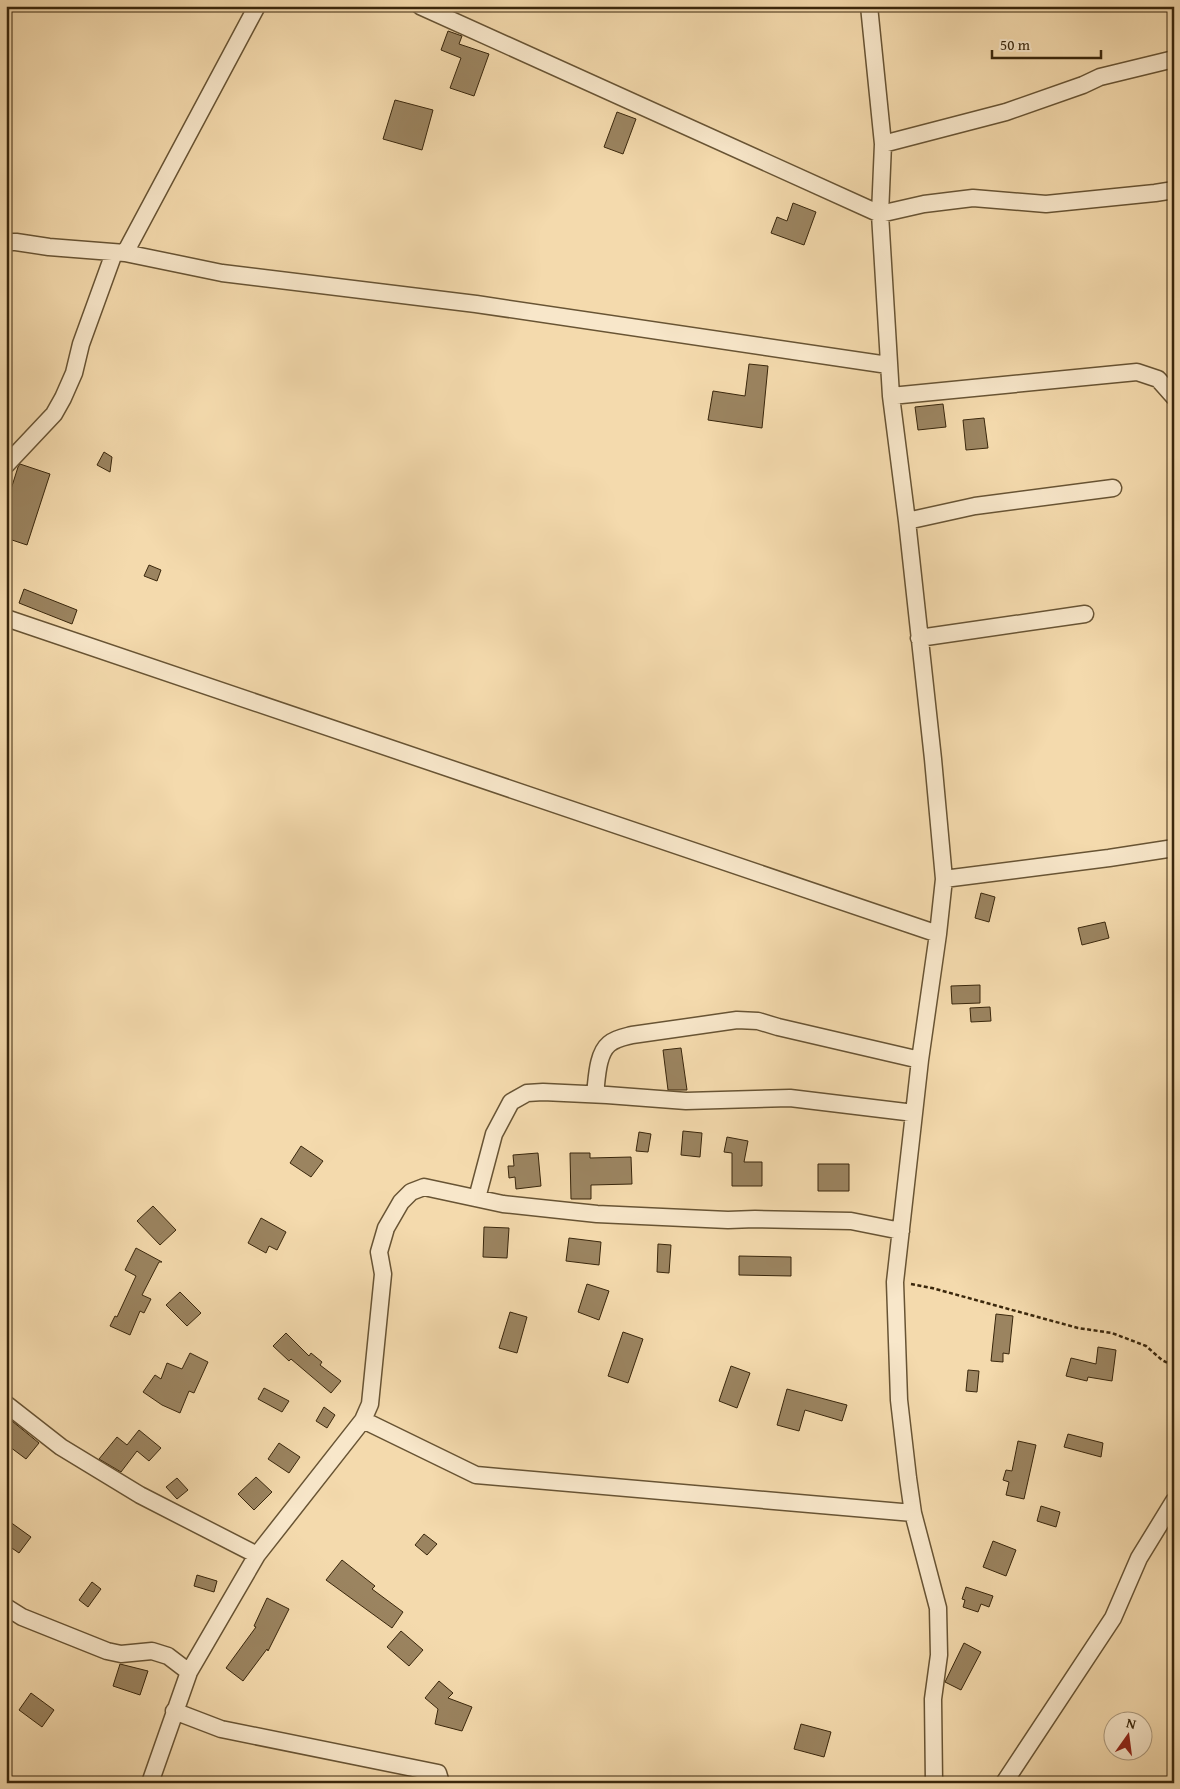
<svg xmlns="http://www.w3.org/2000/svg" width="1180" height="1789" viewBox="0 0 1180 1789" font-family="'Gentium Book Plus',serif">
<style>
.building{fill:#9b8460;stroke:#3a270c}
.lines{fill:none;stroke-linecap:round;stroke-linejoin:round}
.minor-casing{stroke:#685434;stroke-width:19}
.path{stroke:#3a270c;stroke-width:2.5;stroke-dasharray:4 2.5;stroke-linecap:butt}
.minor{stroke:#f8e7ca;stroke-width:16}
</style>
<rect width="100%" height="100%" fill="#f4daad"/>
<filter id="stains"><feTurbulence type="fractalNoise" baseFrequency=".004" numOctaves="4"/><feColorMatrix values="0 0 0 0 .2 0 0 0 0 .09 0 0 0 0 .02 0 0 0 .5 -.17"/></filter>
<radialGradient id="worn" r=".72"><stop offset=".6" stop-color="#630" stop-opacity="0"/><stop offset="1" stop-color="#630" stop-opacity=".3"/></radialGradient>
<path class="building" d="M448 31 462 36 459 44 489 54 474 96 450 88 461 58 441 50Z
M395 100 433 110 422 150 383 139Z
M617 112 636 119 623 154 604 147Z
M793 203 816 212 804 245 771 233 777 217 787 221Z
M749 364 768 366 762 428 708 420 713 391 745 396Z
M943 404 946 427 918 430 915 407Z
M984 418 988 448 966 450 963 420Z
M104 452 112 457 110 472 97 465Z
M20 464 50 474 27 545 6 538V505L18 467Z
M149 565 161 570 157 581 144 576Z
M24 589 77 610 72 624 19 603Z
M981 893 995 897 989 922 975 918Z
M1105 922 1109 938 1082 945 1078 928Z
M980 985V1003L952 1004 951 986Z
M990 1007 991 1021 971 1022 970 1008Z
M681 1048 687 1090H668L663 1050Z
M683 1131 702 1133 700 1157 681 1155Z
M639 1132 651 1134 648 1152 636 1151Z
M727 1137 748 1141 744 1162H762V1186H732V1153L724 1152Z
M301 1146 323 1161 311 1177 290 1163Z
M538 1153 541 1186 516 1189 515 1177 509 1178 508 1166H514L513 1155Z
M570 1153H590V1158L631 1157 632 1184 591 1185V1199H571Z
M818 1164H849V1191H818Z
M153 1206 176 1230 160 1245 137 1221Z
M261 1218 286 1232 277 1250 269 1246 266 1253 248 1243Z
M484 1227 509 1228 507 1258 483 1257Z
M569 1238 601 1242 599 1265 566 1261Z
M658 1244 671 1245 669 1273 657 1272Z
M136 1248 162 1262H159L142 1295 151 1299 144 1313 140 1311 130 1335 110 1326 115 1316 117 1317 136 1276 125 1270Z
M739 1256 791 1257V1276L739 1275Z
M587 1284 609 1291 599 1320 578 1312Z
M180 1292 201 1313 187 1326 166 1305Z
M510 1312 527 1317 517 1353 499 1348Z
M996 1314 1013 1316 1009 1354 1003 1353V1362L991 1361Z
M623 1332 643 1339 628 1383 608 1376Z
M286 1333 309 1356 311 1353 322 1362 320 1365 341 1381 331 1393 291 1359 289 1361 273 1346Z
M1098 1347 1116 1350 1112 1381 1088 1377 1087 1381 1066 1376 1071 1358 1096 1364Z
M190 1353 208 1362 194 1393 189 1391 180 1413 162 1405 143 1392 155 1375 161 1379 167 1363 182 1369Z
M731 1366 750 1373 737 1408 719 1401Z
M968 1370 979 1371 977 1392 966 1391Z
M264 1388 289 1401 282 1412 258 1399Z
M787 1389 847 1405 842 1421 805 1410 799 1431 777 1425Z
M324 1407 335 1415 327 1428 316 1421Z
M12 1421 39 1443 26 1459 6 1444V1429Z
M139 1430 161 1448 149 1461 137 1451 121 1472 99 1459 117 1437 127 1445Z
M1068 1434 1103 1443 1101 1457 1064 1447Z
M1018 1441 1036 1445 1024 1499 1006 1495 1009 1482 1003 1480 1006 1470 1012 1471Z
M279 1443 300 1457 289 1473 268 1459Z
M256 1477 272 1492 254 1510 238 1494Z
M177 1478 188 1490 177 1499 166 1487Z
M1041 1506 1060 1512 1056 1527 1037 1521Z
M6 1519 31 1537 19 1553 6 1544Z
M424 1534 437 1544 427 1555 415 1545Z
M993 1541 1016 1550 1006 1576 983 1567Z
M342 1560 375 1586 372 1589 403 1612 392 1628 326 1580Z
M197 1575 217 1581 214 1592 194 1586Z
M92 1582 101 1589 88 1607 79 1600Z
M966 1587 993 1596 989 1607 981 1604 978 1612 963 1607 965 1600 962 1599Z
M267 1598 289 1609 268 1651 267 1649 243 1681 226 1668 256 1627 254 1626Z
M401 1631 423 1650 409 1666 387 1647Z
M964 1643 981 1652 961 1690 945 1682Z
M120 1664 148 1671 140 1695 113 1686Z
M439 1681 453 1693 448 1698 472 1707 462 1731 435 1724 438 1709 425 1698Z
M31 1693 54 1710 42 1727 19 1710Z
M801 1724 831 1732 824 1757 794 1749Z"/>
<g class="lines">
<defs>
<path id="minor" d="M420 6 880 214 924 204 973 198 1046 204 1155 193 1174 190
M869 6 883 144 880 214 891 396 907 521 933 759 944 879 938 934 920 1060 895 1282 899 1400 908 1478 913 1513 938 1608 939 1655 933 1699 934 1783
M883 144 1006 112 1083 85 1100 77 1174 59
M6 242H16L49 247 125 253 222 273 476 304 888 365
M125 253 257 6
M891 396 1137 372 1158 379 1174 397
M6 465 54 414 63 398 74 373 81 344 114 253
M907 521 975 506 1113 488
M6 618 938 934
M919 638 1085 614
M944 879 1109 858 1174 848
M595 1094C597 1079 597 1054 609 1044 616 1038 624 1037 632 1035L737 1020 758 1021 778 1027 920 1060
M477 1198 494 1134 511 1102 527 1093 543 1092 607 1095 686 1101 790 1098 914 1113
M6 1404 61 1447 140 1495 257 1555
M363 1420 476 1475 913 1513
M6 1607 22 1617 107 1651 121 1654 152 1651 168 1656 189 1672
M174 1711 221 1729 438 1773 441 1783
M150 1783 189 1672 257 1555 363 1420 370 1404 383 1274 379 1252 386 1228 401 1202 411 1192 424 1187 503 1204 597 1214 728 1220 755 1219 851 1221 901 1231
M1004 1783 1113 1618 1139 1558 1174 1501"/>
</defs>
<use href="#minor" class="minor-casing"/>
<path class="path" d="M911 1284 932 1288 1078 1328 1112 1333 1146 1346 1162 1360 1174 1366"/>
<use href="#minor" class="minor"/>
</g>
<rect width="1180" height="1789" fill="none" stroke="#f4daad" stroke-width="25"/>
<rect x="8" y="8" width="1165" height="1774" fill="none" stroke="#3a270c" stroke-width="2.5"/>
<rect x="12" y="12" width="1155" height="1764" fill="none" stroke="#3a270c"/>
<g transform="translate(1128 1736) rotate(14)"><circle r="24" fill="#f8e7ca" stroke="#ac9a7e"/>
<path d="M0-4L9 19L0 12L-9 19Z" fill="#8f2418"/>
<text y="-8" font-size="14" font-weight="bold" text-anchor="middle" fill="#3a270c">N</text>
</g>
<path d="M992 50v8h109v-8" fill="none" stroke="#3a270c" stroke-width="2.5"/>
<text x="1000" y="50" font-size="15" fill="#3a270c" stroke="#f8e7ca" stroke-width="4" paint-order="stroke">50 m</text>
<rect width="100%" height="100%" filter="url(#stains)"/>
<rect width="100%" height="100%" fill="url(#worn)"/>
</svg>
